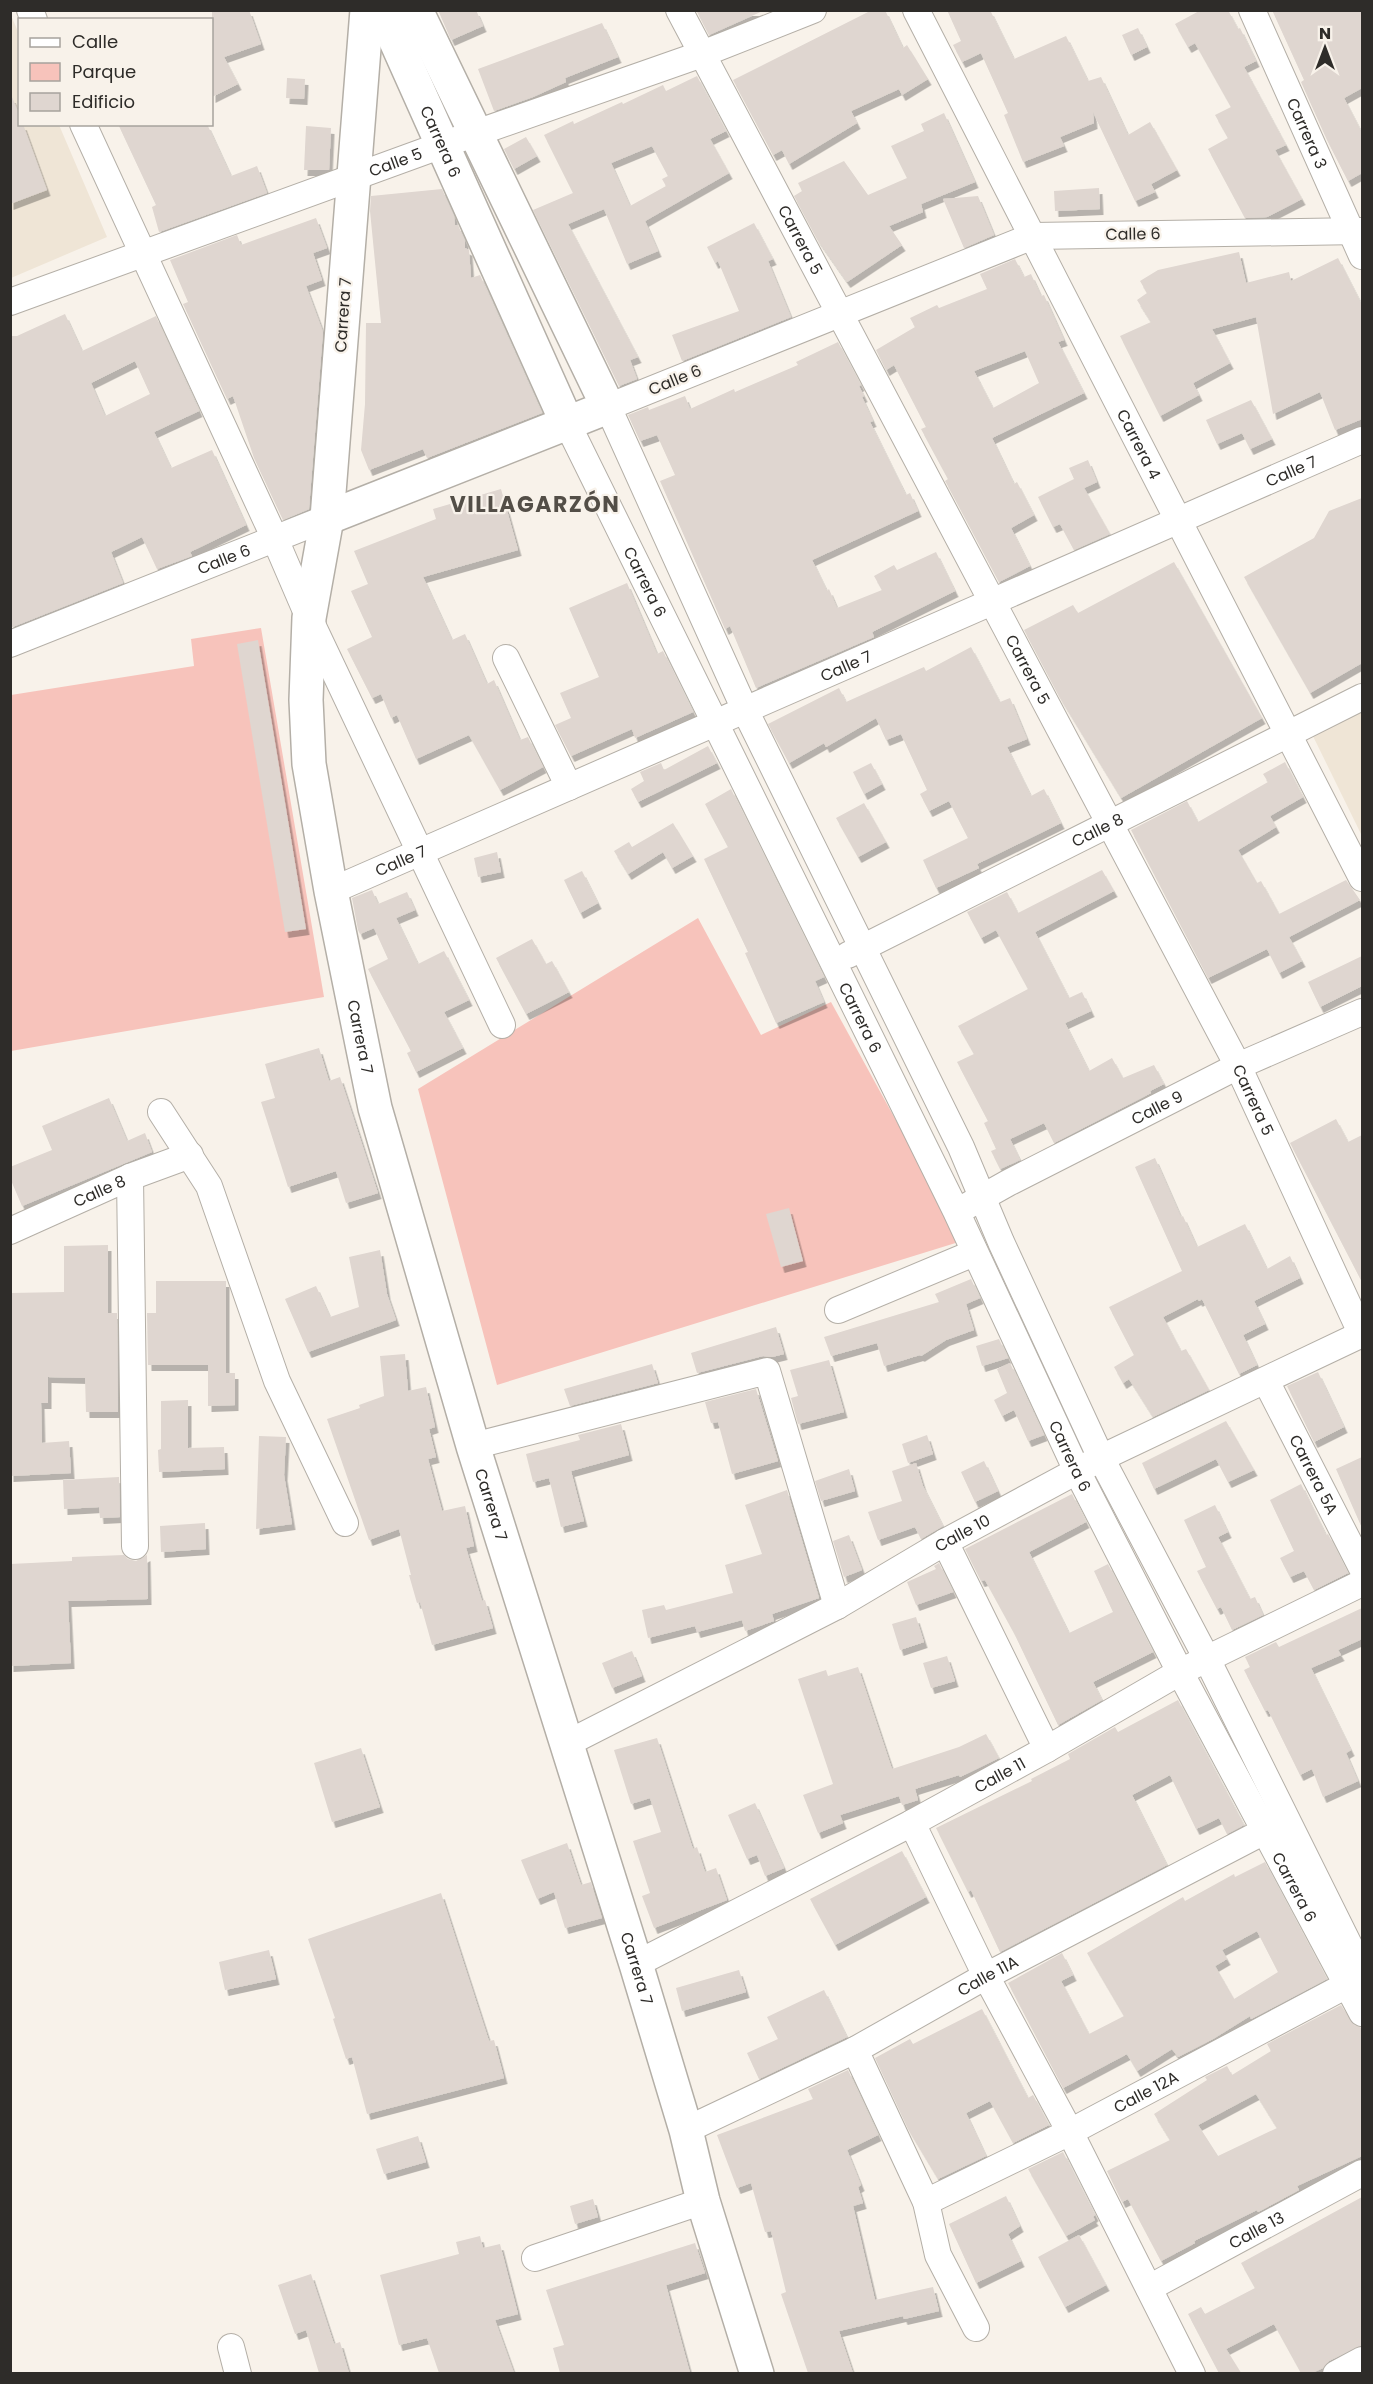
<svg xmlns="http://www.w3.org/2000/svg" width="1373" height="2384" viewBox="0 0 1373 2384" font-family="Poppins,sans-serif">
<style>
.built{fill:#efe5d6}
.green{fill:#f7c3bb}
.building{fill:#dfd6d0;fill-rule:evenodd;filter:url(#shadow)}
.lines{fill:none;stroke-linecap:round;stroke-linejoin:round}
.minor-casing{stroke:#b4afa7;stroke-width:28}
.primary-casing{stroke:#b4afa7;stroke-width:36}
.minor{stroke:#fff;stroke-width:26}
.primary{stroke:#fff;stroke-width:33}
.labels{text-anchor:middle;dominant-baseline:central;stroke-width:4.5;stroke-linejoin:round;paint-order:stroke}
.street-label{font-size:16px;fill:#2e2c29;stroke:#f8f2ea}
.district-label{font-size:22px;font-weight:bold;letter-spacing:1.5px;fill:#534e47;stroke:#f8f2ea}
</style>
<defs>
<filter id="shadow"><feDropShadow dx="3.5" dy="6" stdDeviation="0" flood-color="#0004"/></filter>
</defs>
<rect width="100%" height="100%" fill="#f8f2ea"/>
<path class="built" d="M10 13 19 34 20 124 59 125 107 237 11 278Z
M1362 704V836L1310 730Z"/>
<path class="green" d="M261 628 324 997 11 1051V695L194 666 191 639Z
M698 918 761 1035 831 1002 962 1241 497 1385 418 1089Z"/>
<path class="building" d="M212 10H249L261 44 224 57 238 84 212 97Z
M438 10H476L483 26 451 40Z
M696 10H765L709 35Z
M872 10H885L903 48 907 45 928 79 902 95 899 89 851 111 857 123 789 164 782 150 773 155 733 80Z
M947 10H990L1014 59 1066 36 1088 81 1101 77 1128 135 1150 122 1177 170 1151 184 1155 192 1135 201 1093 112 1094 123 1060 137 1064 146 1023 162 1004 115 1008 113 981 53 962 62 953 45 961 41Z
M1201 10H1228L1238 29 1240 28 1256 61 1244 67 1286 145 1275 150 1302 199 1267 217 1245 218 1208 149 1228 138 1215 115 1231 107 1195 43 1188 47 1175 24Z
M1272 10H1362V88L1344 98 1362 133V173L1348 181 1327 140 1301 82 1304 80Z
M602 23 618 57 565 78 566 82 533 97 494 111 478 69Z
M1138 28 1147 47 1131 55 1122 35Z
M697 76 726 131 710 139 729 173 645 221 658 251 627 264 604 209 568 224 638 357 630 360 637 379 619 386 533 210 573 193 544 135 573 121 574 124 622 102 623 104 663 85 666 91ZM652 146 668 176 662 179 666 186 630 206 611 163Z
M287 78 305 79 304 99 286 98Z
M10 97H12L20 116V124H23L47 190 10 204Z
M944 113 975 182 921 204 923 212 889 226 902 245 847 282 817 239 794 196 802 191 798 183 844 161 868 195 907 178 891 146 924 131 921 124Z
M118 124H207L231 176 257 166 267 193 159 232 152 207 156 205Z
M306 126 331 128 329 170H304Z
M526 137 537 156 514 169 504 149Z
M1099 188 1100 209 1055 211 1054 191Z
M442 189 454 216 455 225H458L465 241V248L469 250 471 278 480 275 542 413 427 458 423 449 369 470 361 450 365 404 366 323H381L370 211 371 196Z
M978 196 994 235 964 248 943 199Z
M316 218 327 248 313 253 322 280 306 286 323 332 309 509 283 520 254 458 233 396 227 399 183 304 188 302 170 260 237 235 241 245Z
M754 223 773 259 768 261 791 317 682 361 672 335 739 311 718 261 715 263 707 247Z
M1239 252 1246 283 1289 272 1291 281 1338 258 1362 305V419L1335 430 1320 392 1273 414 1256 317 1212 329 1230 363 1193 383 1199 395 1160 416 1120 336 1151 322 1137 300 1147 293 1140 281 1158 270Z
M1015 259 1024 277 1031 274 1041 296 1044 295 1064 340 1058 342 1084 393 992 438 1014 484 1017 482 1034 515 1011 528 1030 566 999 582 949 488 945 481 948 479 921 429 926 427 894 365 886 370 876 350 915 327 910 318 937 305 939 308 987 289 980 274ZM1025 351 1039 383 993 408 974 371Z
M65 314 82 351 156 316 199 411 154 432 171 468 212 450 246 525 190 552 192 556 157 569 142 537 111 552 123 583 10 628V336H17ZM135 361 150 394 105 416 91 383Z
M838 342 861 385 859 386 864 396 862 397 873 421 870 422 906 495 910 493 918 511 812 560 827 591 829 589 837 608 882 590 874 576 894 565 897 570 936 552 955 591 872 632 874 637 756 688 730 626 725 629 660 481 675 475 657 435 640 441 628 415 648 407 649 410 685 396 690 409 734 389 735 392 798 365 796 362Z
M1251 400 1272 439 1250 449 1242 433 1217 444 1206 420Z
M1088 460 1097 482 1084 488 1110 534 1074 550 1060 524 1053 527 1038 497 1074 479 1069 468Z
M501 489 518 550 423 577 452 640 465 634 487 684 494 680 520 740 528 737 543 767 500 790 469 735 416 759 397 715 391 718 381 694 372 698 347 649 372 637 351 591 368 584 354 551 436 519 433 509Z
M1362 498V663L1310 693 1244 577 1314 538 1329 511Z
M1174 562 1262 718 1121 798 1060 698 1024 630 1073 605 1078 613Z
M627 583 657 654 663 651 693 712 635 738 632 729 571 756 555 725 571 718 560 693 599 677 569 608Z
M258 640 306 929 285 932 237 644Z
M971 647 1000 702 1010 698 1027 739 1007 747 1031 796 1044 789 1061 823 977 864 979 868 936 888 923 860 968 838 949 801 929 811 920 794 927 790 901 734 886 740 876 718 826 747 824 743 789 763 768 724 839 688 846 702 924 667 926 671Z
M708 746 717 763 638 802 631 789 644 781 640 772 661 763 664 770Z
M1285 762 1303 797 1270 816 1276 827 1238 850 1257 883 1261 881 1279 914 1346 880 1360 900 1289 937 1302 961 1279 973 1267 949 1208 978 1131 830 1187 801 1198 822 1268 782 1263 774Z
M871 763 882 784 864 794 853 772Z
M731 789 824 977 815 981 824 1002 776 1023 745 953 748 952 704 859 728 847 705 804Z
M864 803 886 842 858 857 836 818Z
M673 823 693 856 672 868 663 852 628 874 614 851 629 842 632 847Z
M497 852 501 872 478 877 474 858Z
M1102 870 1114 891 1035 932 1069 998 1082 992 1091 1011 1065 1023 1089 1071 1112 1058 1123 1078 1154 1065 1164 1084 1150 1091 1151 1093 1054 1143 1044 1123 1010 1139 1020 1160 1000 1169 991 1151 996 1149 984 1123 988 1121 957 1062 974 1054 958 1026 1028 989 996 930 981 938 967 912 1007 892 1018 913Z
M582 871 598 903 580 913 564 880Z
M372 890 378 904 407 892 415 910 396 918 418 964 444 951 469 1000 444 1012 463 1048 416 1072 407 1053 411 1051 368 969 388 959 374 928 360 934 358 930 352 898Z
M532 939 546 964 552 961 569 992 526 1014 496 958Z
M1362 956V986L1320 1007 1308 982Z
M319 1048 329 1081 340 1077 378 1193 346 1203 336 1171 288 1187 261 1102 275 1098 265 1064Z
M109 1098 127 1141 145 1133 152 1152 22 1206 10 1178V1167L52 1150 42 1126Z
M1336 1119 1348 1142 1362 1135V1282L1290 1143Z
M1155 1158 1181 1217 1183 1216 1197 1247 1245 1224 1267 1269 1290 1256 1300 1278 1254 1301 1265 1324 1243 1335 1257 1365 1239 1374 1202 1299 1199 1301 1198 1299 1163 1317 1181 1351 1186 1349 1209 1390 1153 1417 1129 1379 1123 1383 1114 1367 1134 1355 1109 1307 1182 1271 1135 1167Z
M789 1208 803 1261 781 1267 766 1214Z
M108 1245V1313H117L118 1412H86L85 1378 48 1377V1403H41L42 1443 69 1441 71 1473 10 1476V1293L64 1292V1246Z
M380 1250 387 1294 396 1320 308 1352 285 1299 316 1286 330 1317 359 1307 349 1257Z
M971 1279 980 1298 966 1304 974 1330 946 1340 921 1356 920 1355 884 1366 877 1343 831 1356 824 1337 939 1302 935 1294Z
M156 1281H226V1373H235V1405L208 1406V1365H148L147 1313H156Z
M776 1327 784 1354 772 1357 763 1356 697 1373 691 1353Z
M999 1339 1008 1358 982 1366 976 1346Z
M405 1354 408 1391 426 1387 435 1427 429 1429 436 1457 428 1459 442 1511 465 1506 474 1546 466 1548 482 1601 485 1600 493 1628 432 1645 420 1602 417 1603 409 1575H411L399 1529 369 1540 327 1419 360 1408 359 1405 384 1396 380 1356Z
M829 1360 844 1412 798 1424 791 1398 798 1396 790 1370Z
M1010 1363 1044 1435 1028 1441 1014 1410 1002 1416 994 1400 1007 1393 997 1369Z
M652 1364 658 1383 570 1406 564 1389Z
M1318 1372 1344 1427 1314 1442 1287 1386Z
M756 1389 778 1461 732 1474 718 1422 711 1423 705 1402Z
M188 1400V1448L224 1447 225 1469 159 1472 158 1450 161 1449V1401Z
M1226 1421 1254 1470 1228 1482 1216 1459 1154 1489 1142 1463Z
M621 1424 629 1455 571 1471 584 1521 561 1527 549 1478 533 1482 526 1454 580 1440 578 1435Z
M927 1435 933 1454 908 1463 902 1444Z
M259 1436 286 1437 284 1475 292 1524 256 1529Z
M1362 1457V1528L1336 1469Z
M984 1461 998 1491 975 1502 961 1472Z
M916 1463 923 1486 943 1526 921 1539 915 1527 878 1540 868 1512 902 1501 892 1471Z
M849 1469 855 1491 821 1501 815 1481Z
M119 1477 120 1517 100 1518 99 1507 64 1509 63 1480Z
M1301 1484 1326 1535 1328 1534 1348 1573 1314 1590 1304 1571 1290 1577 1280 1558 1294 1551 1270 1500Z
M787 1490 819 1598 772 1614 774 1621 745 1631 742 1620 697 1632 695 1626 648 1638 642 1610 664 1605 666 1610 733 1593 725 1565 762 1554 745 1505Z
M1072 1494 1086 1522 1029 1552 1069 1633 1113 1612 1094 1571 1108 1564 1153 1652 1093 1682 1102 1700 1058 1725 1014 1633 985 1580 981 1581 965 1549Z
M1215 1505 1228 1532 1218 1537 1250 1599 1255 1597 1263 1615 1232 1630 1221 1607 1217 1609 1197 1571 1206 1567 1184 1520Z
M205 1523 206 1549 161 1552 160 1526Z
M849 1535 862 1570 844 1577 833 1541Z
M124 1555 128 1559 136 1561 147 1555 148 1599 68 1601 71 1663 10 1666V1564L72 1561V1557Z
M939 1563 953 1592 916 1605 907 1582 936 1569 934 1566Z
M1362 1608V1639L1338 1650 1341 1655 1311 1668 1351 1750 1346 1753 1358 1781 1323 1797 1312 1769 1300 1775 1268 1710 1265 1711 1244 1670 1250 1667 1245 1657 1276 1642 1279 1647Z
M916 1617 924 1642 900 1650 892 1624Z
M632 1651 642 1676 612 1688 602 1663Z
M947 1656 955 1681 931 1688 923 1663Z
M858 1667 892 1769 959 1747 986 1734 999 1758 960 1777 959 1775 915 1789 918 1800 902 1805 899 1796 840 1815 843 1823 818 1833 803 1795 833 1784 798 1679 826 1670 828 1676Z
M1178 1700 1244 1825 1227 1834 1219 1818 1196 1829 1170 1775 1132 1795 1167 1865 1000 1952 971 1890 968 1892 936 1828 1032 1781 1031 1779 1070 1759 1068 1754 1115 1727 1118 1732Z
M657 1738 693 1849 697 1847 705 1872 716 1868 727 1900 654 1928 642 1896 650 1893 633 1841 661 1832 650 1798 631 1804 614 1750Z
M361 1748 380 1807 332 1822 314 1763Z
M755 1803 784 1868 765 1876 757 1855 747 1859 728 1815Z
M567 1843 581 1885 591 1882 602 1918 565 1928 554 1892 537 1899 521 1860Z
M902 1851 926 1897 835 1945 810 1899Z
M1265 1862 1327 1979 1251 2019 1250 2016 1213 2039 1178 2057 1172 2049 1137 2071 1127 2054 1063 2088 1008 1983 1062 1953 1073 1975 1061 1981 1089 2034 1124 2016 1087 1953 1183 1897 1185 1901 1234 1874 1235 1877ZM1257 1931 1278 1972 1234 1999 1215 1966 1227 1959 1222 1950Z
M441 1893 489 2041 494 2040 504 2078 367 2114 352 2057 346 2059 333 2019 335 2018 308 1939Z
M269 1950 276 1979 225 1990 219 1962Z
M739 1970 746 1992 682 2011 676 1988Z
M824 1990 847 2037 759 2079 747 2053 778 2039 767 2017Z
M1341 2005 1354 2025 1362 2028V2156L1297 2186 1299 2190 1258 2212 1257 2210 1194 2241 1195 2243 1161 2261 1128 2199 1122 2202 1107 2171 1170 2140 1154 2114 1207 2080 1205 2077 1227 2066 1232 2075 1271 2051 1267 2044ZM1256 2094 1277 2128 1218 2156 1198 2125Z
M982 2009 1028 2098 1033 2095 1049 2125 1013 2143 990 2101 966 2113 986 2156 938 2179 908 2129 875 2058 910 2039 913 2044Z
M848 2070 878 2135 847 2150 861 2185 858 2187 863 2203 853 2206 875 2300 933 2287 939 2311 904 2319 903 2316 839 2331 853 2373H808L781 2294 786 2292 771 2231 765 2232 751 2183 737 2188 717 2135 813 2099 808 2089Z
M418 2136 426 2162 384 2174 376 2149Z
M1063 2152 1095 2215 1093 2217 1095 2220 1066 2236 1028 2169Z
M1006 2196 1020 2226 1008 2234 1021 2261 976 2283 949 2224Z
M1362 2197V2345L1329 2361 1323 2368 1312 2373H1301L1274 2324 1226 2349 1241 2373H1219L1188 2314 1201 2307 1205 2314 1255 2288 1241 2263Z
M593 2199 598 2217 575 2224 570 2206Z
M1079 2235 1106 2285 1065 2307 1038 2257Z
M480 2236 483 2248 500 2244 518 2314 495 2320 514 2373H439L427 2338 399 2345 380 2275 459 2254 456 2242Z
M695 2243 705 2273 666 2285 690 2373H560L553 2348 564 2345 546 2290Z
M311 2274 334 2344 340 2342 349 2373H319L306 2330 295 2334 278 2285Z"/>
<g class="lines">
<defs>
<g id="minor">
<path d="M30 10 34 20"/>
<path id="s1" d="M679 10 1238 1066 1362 1335"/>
<path id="s2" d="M916 10 1362 878"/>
<path id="s3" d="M1252 10 1362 256"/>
<path d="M83 124 275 539 309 618 502 1025"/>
<path d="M1362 231 1033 236 608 407 745 710 961 1147 1001 1242 1101 1458 1207 1659 1362 1971"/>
<path id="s4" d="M10 302 442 145 702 54 813 10"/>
<path id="s5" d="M567 423 956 1211 1077 1471 1180 1672 1362 2013"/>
<path id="s6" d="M10 644 327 518"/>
<path d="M506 658 569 787"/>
<path id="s7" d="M331 891 1362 440"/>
<path id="s8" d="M848 955 1362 697"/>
<path d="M161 1112 209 1186 277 1381 345 1523"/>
<path d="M130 1177 135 1546"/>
<path id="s9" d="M967 1206 1008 1183 1238 1066 1362 1012"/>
<path id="s10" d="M10 1231 130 1177 190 1155"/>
<path d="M838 1310 974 1253"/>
<path id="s11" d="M1266 1381 1362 1568"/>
<path d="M473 1446 767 1371 837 1606"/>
<path d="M945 1542 1047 1749"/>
<path id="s12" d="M568 1743 837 1606 945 1542 1101 1458 1362 1334"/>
<path d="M912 1823 986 1976 1070 2132 1192 2374"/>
<path id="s13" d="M636 1964 912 1823 1047 1749 1180 1672 1362 1583"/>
<path d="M855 2050 926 2202 938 2255 976 2328"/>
<path id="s14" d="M686 2130 855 2050 986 1976 1280 1823"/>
<path id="s15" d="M926 2202 1070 2132 1360 1978"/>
<path d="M535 2258 703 2201"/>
<path id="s16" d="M1149 2288 1362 2173"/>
<path d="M231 2347 238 2374"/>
<path d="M1336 2374 1362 2360"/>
</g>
<g id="primary">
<path id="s17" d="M367 10 327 518 309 618 306 700 309 764 331 891 375 1108 473 1446 636 1964 686 2130 703 2201 757 2374"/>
<path id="s18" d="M382 10 567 423"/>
<path d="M327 518 608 407 416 10"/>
</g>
</defs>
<use href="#minor" class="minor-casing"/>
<use href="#primary" class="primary-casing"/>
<use href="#minor" class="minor"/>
<use href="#primary" class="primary"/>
</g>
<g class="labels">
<g class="street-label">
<text stroke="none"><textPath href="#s3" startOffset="135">Carrera 3</textPath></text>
<text stroke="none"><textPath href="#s18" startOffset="144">Carrera 6</textPath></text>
<text stroke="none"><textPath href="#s4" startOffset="410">Calle 5</textPath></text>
<text transform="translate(1133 234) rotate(-1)">Calle 6</text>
<text stroke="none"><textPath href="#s1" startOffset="260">Carrera 5</textPath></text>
<text transform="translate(343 315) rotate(-86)">Carrera 7</text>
<text transform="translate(675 380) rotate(-22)">Calle 6</text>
<text stroke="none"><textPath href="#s2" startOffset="488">Carrera 4</textPath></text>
<text stroke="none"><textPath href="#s7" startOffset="1048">Calle 7</textPath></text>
<text stroke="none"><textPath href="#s6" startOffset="230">Calle 6</textPath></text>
<text stroke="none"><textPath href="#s5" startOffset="177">Carrera 6</textPath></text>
<text stroke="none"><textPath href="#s7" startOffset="562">Calle 7</textPath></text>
<text stroke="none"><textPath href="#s1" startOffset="746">Carrera 5</textPath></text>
<text stroke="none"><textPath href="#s8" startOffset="279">Calle 8</textPath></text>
<text stroke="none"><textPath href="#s7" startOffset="76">Calle 7</textPath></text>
<text stroke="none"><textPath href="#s5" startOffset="663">Carrera 6</textPath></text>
<text stroke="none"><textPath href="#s17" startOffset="1035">Carrera 7</textPath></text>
<text stroke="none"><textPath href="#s1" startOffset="1232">Carrera 5</textPath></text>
<text stroke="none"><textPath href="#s9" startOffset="214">Calle 9</textPath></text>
<text stroke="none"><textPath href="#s10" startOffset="98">Calle 8</textPath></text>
<text stroke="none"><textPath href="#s5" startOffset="1149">Carrera 6</textPath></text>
<text stroke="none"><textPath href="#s11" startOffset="105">Carrera 5A</textPath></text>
<text stroke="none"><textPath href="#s17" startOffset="1521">Carrera 7</textPath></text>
<text stroke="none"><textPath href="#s12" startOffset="447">Calle 10</textPath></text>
<text stroke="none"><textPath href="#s13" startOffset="410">Calle 11</textPath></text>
<text stroke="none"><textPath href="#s5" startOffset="1635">Carrera 6</textPath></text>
<text stroke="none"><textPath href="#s17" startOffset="2007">Carrera 7</textPath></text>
<text stroke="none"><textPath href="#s14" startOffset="339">Calle 11A</textPath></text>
<text stroke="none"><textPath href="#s15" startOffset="246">Calle 12A</textPath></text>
<text stroke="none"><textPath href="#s16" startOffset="122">Calle 13</textPath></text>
</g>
<g class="district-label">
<text x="535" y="504">VILLAGARZÓN</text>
</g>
</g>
<rect width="1373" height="2384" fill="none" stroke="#2e2c29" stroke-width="24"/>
<rect x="18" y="18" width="195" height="108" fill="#f8f2ea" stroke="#a7a39d" stroke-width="1.5"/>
<rect x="30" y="38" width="30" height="9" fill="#ffffff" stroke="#a7a39d" stroke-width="1.5"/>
<text x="72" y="48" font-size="18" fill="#2e2c29">Calle</text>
<rect x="30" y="63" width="30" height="18" fill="#f7c3bb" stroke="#a7a39d" stroke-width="1.5"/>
<text x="72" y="78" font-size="18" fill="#2e2c29">Parque</text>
<rect x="30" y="93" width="30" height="18" fill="#dfd6d0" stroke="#a7a39d" stroke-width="1.5"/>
<text x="72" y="108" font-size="18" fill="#2e2c29">Edificio</text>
<g transform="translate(1325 48)" stroke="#f8f2ea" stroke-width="4.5" paint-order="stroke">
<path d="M0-4.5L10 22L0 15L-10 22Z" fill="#2e2c29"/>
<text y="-9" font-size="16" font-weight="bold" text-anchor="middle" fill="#2e2c29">N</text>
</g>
</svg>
